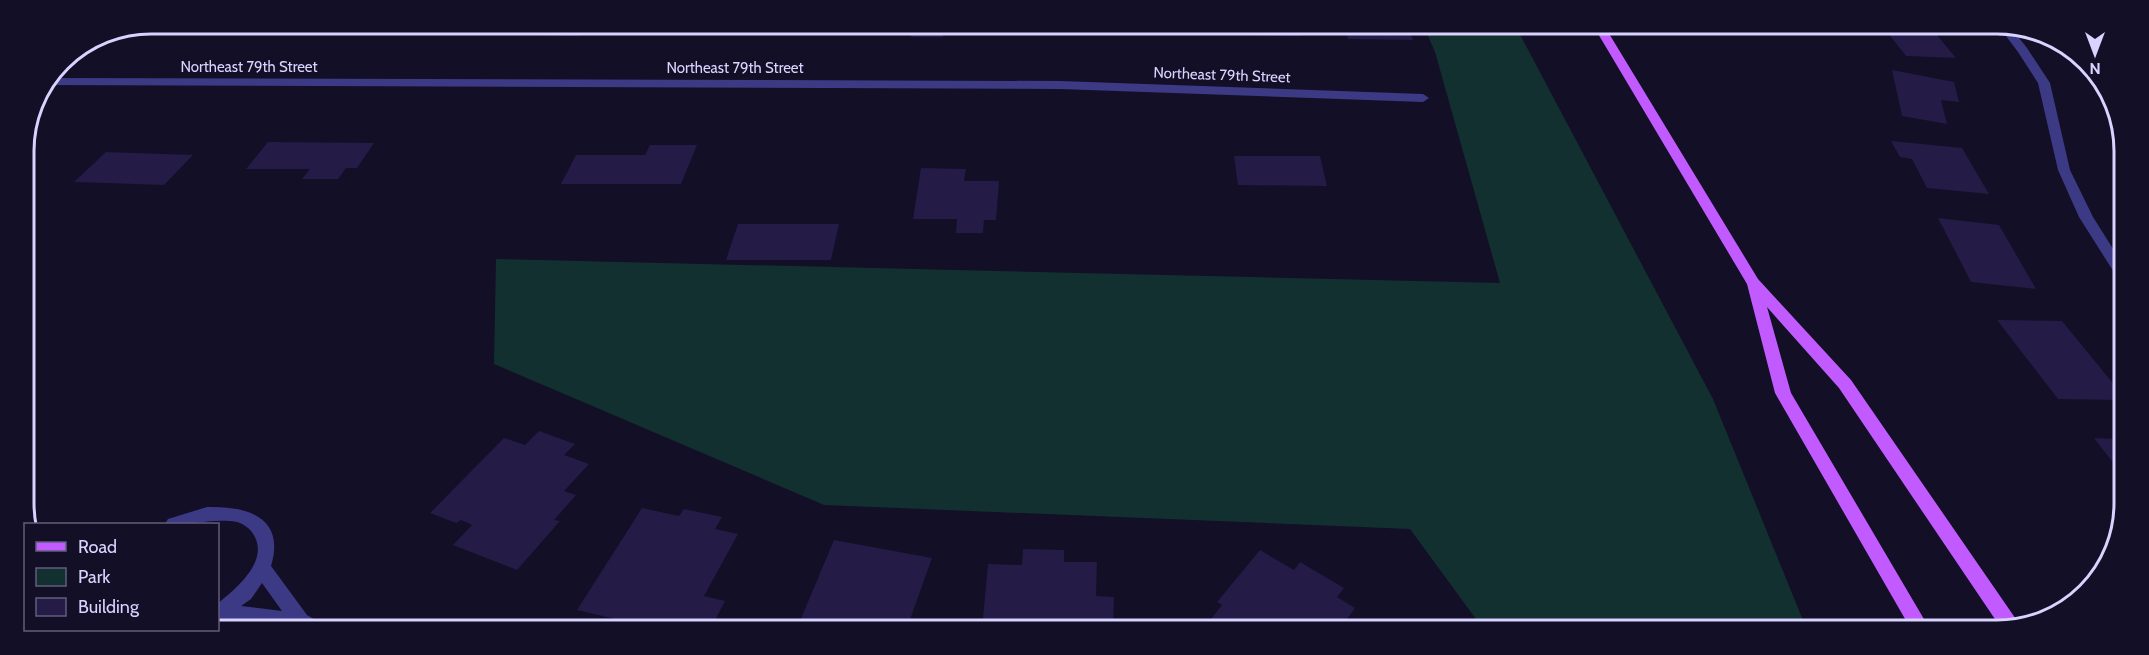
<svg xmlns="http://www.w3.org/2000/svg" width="2149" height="655" viewBox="0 0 2149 655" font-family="Cabin,sans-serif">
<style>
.green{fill:#12302f}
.building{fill:#241b47}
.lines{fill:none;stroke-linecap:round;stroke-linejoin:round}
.street{fill:#3d3a85;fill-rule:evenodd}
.primary{fill:#c25bff;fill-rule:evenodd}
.labels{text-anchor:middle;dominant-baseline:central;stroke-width:4.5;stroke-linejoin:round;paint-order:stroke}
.far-street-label{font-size:15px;fill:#d9d4ff;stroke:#130f26}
.rim{fill:none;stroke:#d9d4ff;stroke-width:3}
</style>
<rect width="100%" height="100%" fill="#130f26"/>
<path class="green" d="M1424 27H1516L1713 399 1807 630H1484L1410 529 824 505 494 364 496 259 1500 283 1435 52Z"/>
<path class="building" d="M152 24H190L186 28 142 27Z
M211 24H330L322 35H200Z
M368 24 382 25H453L446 34H360Z
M500 25H586L579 36 493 34Z
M665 25H729L726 34H661Z
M800 25 872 26 870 35H797Z
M914 26H945L943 37H911Z
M1064 26H1124L1123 34 1064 32Z
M1244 26 1301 27 1302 36 1245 35Z
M1346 27H1408L1413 40 1348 39Z
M1884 28H1931L1956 58 1906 56Z
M1892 70 1954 82 1959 102 1941 100 1947 124 1902 116Z
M1891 141 1962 148 1989 194 1927 188 1912 159 1900 157Z
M268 142 374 143 357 168H346L338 179H302L310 169H246Z
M650 145H697L681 184H561L576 155H645Z
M106 152 193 155 164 185 74 182Z
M1234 156H1320L1327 186 1238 185Z
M921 168 966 169 964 181H999L996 220H984L983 233H956L957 219H913Z
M1938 218 1999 225 2036 289 1971 282Z
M738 224H839L831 260H726Z
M1997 320 2062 321 2121 393V400L2058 399Z
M539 431 575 444 564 455 589 464 564 491 576 495 554 520 560 521 517 570 453 545 472 525 461 520 456 523 430 513 504 438 525 445Z
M2094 438 2121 439V473Z
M642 508 679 516 684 509 722 517 715 529 738 534 704 596 725 601 711 628H620L624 621 577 610Z
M834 540 932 558 907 628H797Z
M1023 549 1064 550V562H1097L1096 596 1114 597 1113 626H1119V629H982L988 564 1022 565Z
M1260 550 1294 570 1300 562 1344 588 1337 597 1355 608 1340 629H1203L1222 605 1217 602Z"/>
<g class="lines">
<path class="street" d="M2000 28H2011L2027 48 2050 83 2070 170 2093 217 2122 263V279L2117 277 2079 217 2058 170 2038 83 2018 52Z
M50 78 1060 81 1423 94 1429 98 1423 102 1060 89 46 85Z
M207 507C246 506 286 516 271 566L307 615 317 621 319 627H282L223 620 218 622V603C237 588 273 558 251 531 246 525 238 521 230 521 208 519 187 526 165 524L168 519ZM262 583 282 611 241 606 251 599Z"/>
<path class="primary" d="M1594 27H1605L1758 279 1851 380 2020 625 2003 631 1839 388 1767 307 1791 393 1931 631H1912L1775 393 1747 284Z"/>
</g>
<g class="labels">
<g class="far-street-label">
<text x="249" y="67">Northeast 79th Street</text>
<text x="735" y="68">Northeast 79th Street</text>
<text transform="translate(1222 75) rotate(2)">Northeast 79th Street</text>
</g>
</g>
<path d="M0 0H2149V655H0ZM151 34H1997A117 117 0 0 1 2114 151V503A117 117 0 0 1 1997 620H151A117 117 0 0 1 34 503V151A117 117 0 0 1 151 34Z" fill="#130f26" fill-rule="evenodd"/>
<path class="rim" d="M151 34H1997A117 117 0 0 1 2114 151V503A117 117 0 0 1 1997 620H151A117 117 0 0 1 34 503V151A117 117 0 0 1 151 34Z"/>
<rect x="24" y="523" width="195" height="108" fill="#130f26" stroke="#625e7d" stroke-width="1.5"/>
<rect x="36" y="542" width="30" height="9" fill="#c25bff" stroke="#625e7d" stroke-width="1.5"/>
<text x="78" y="553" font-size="18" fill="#d9d4ff">Road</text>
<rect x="36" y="568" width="30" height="18" fill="#12302f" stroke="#625e7d" stroke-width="1.5"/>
<text x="78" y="583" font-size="18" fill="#d9d4ff">Park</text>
<rect x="36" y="598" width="30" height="18" fill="#241b47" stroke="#625e7d" stroke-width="1.5"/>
<text x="78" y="613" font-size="18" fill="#d9d4ff">Building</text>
<g transform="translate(2095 54) rotate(180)" stroke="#130f26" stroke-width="4.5" paint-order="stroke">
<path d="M0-4.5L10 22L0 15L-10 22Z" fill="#d9d4ff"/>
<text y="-9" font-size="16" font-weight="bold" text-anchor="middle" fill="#d9d4ff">N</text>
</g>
</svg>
